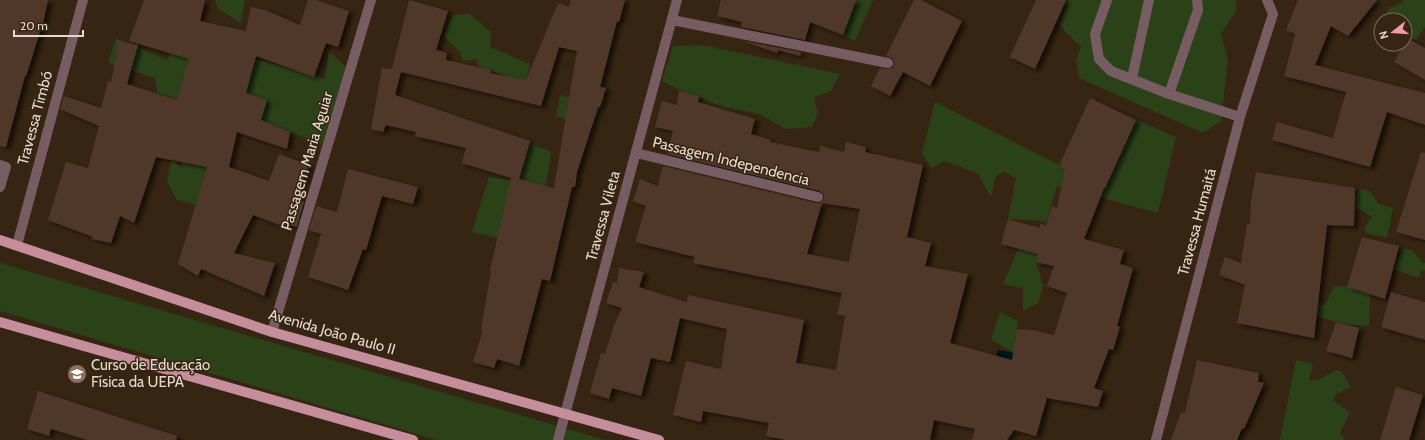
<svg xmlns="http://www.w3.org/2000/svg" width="1425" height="440" viewBox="0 0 1425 440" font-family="Cabin,sans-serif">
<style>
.green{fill:#2b4219}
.water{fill:#001319}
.building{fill:#50382a;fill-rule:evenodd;filter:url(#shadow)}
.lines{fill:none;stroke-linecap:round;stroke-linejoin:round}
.minor{stroke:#775c63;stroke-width:10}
.major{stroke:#c68d9d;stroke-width:10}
.labels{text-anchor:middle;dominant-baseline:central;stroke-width:3;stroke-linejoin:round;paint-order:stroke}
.street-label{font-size:15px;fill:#e5d9cd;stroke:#362512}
.poi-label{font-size:15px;fill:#e5d9cd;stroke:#362512;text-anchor:start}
</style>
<defs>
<filter id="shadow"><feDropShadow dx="4.5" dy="2.5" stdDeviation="2" flood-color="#0009"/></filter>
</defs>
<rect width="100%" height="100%" fill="#362512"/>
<path class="green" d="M216 0H245L241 23 217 8Z
M855 0H873L855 41 843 35Z
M1069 0H1236V12L1221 33 1228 61 1221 121 1203 133 1079 78 1076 60 1081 47 1060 26Z
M1404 0H1425V27L1416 40 1405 34V20H1385L1389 8 1403 2Z
M470 14 491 32 490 47 530 64 526 82 479 67 476 59 463 61 459 51 444 36 452 15Z
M177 37 325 79 329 51 346 67 322 145 270 124 200 107 157 93 155 78 108 63 116 38 167 60Z
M702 45 840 74 831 91 814 97 818 113 812 127 785 129 760 114 724 107 684 92 662 81 673 46Z
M560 95 600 107 589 135 575 130 571 121 556 116Z
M935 102 1105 188 1136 120 1176 137 1158 213 1057 186 1047 221 1008 219 1016 178 1004 172 996 176 991 197 978 174 945 161 931 168 922 153Z
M526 141 551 152 546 186 497 238 472 232 489 177 518 181Z
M183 147 208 163 196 205 177 200 167 182 171 160 182 167Z
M1360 189 1370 191 1379 204 1393 208 1387 237 1368 234 1364 228 1372 217 1363 211 1355 209V201H1347L1346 192 1356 195Z
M1023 237 1040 240 1036 262 1040 274 1043 287 1038 303 1023 311V288L1003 284Z
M1402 249 1412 250 1423 263H1425V271L1421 270 1419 278 1394 269Z
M0 263 605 440H437L0 311Z
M1334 286 1347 287 1370 294 1369 326 1346 324 1300 313 1302 299 1325 305Z
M1000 312 1018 321 1015 341 1025 343 1015 353 991 340Z
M1296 360 1313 364 1309 381 1320 379 1336 370 1341 371 1351 387 1336 394 1333 401 1350 412 1340 433 1345 440H1280Z"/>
<path class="water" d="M998 350 1015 353 1006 384 990 379Z"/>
<path class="building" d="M0 0H48L44 19 26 76H25L6 147 0 146Z
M144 0H205L200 21 246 31 251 7 265 10 300 25 308 0H316L349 11 338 47 326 43 314 77 256 56 246 93 267 100 261 120 290 132 287 149 237 132 229 167 269 181 279 154 309 165 296 200 304 202 297 227 289 225 288 228 253 215 234 253 275 263 264 296 201 269 198 276 178 264 207 167 156 157 134 223 120 216 111 243 92 239 93 237 48 220 66 162 88 168 99 126 60 109 64 96 101 108 108 81 111 82 119 41 138 45 127 84 177 100 189 59 129 41Z
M409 0 448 11 436 50 447 53 446 60 491 70 490 73 526 80 558 3 569 7 571 0H625L619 22 617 21 600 87 606 88 600 107H598L577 172 575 187H572L550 281 542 279 519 366 497 359 494 368 473 362 483 330 481 329 491 271 490 270 511 178 462 163 466 148 415 136 416 132 386 125 383 132 371 129 382 68 392 69ZM559 47 577 51 554 188 519 179 530 141 395 95 401 72 541 106Z
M721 0H856L843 35 810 22 805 40 741 27 742 22 717 16Z
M914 0H921L962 21 930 86 903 72 890 96 871 86 880 68 890 69 893 67 894 61 892 58 886 56Z
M1036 0H1066L1035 69 1010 57Z
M1298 0H1377L1348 36 1331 26 1315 65 1425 93V125L1387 112 1370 167 1272 140 1277 122 1333 138 1346 92 1284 76 1295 34 1286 30Z
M1407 38 1425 48V80L1394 62 1404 44H1405Z
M743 41 801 52 800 56 778 50 777 53Z
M679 91 699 96 698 102 755 119 751 134 771 140 770 142 819 152 820 146 844 152 846 142 866 147 865 152 923 165 907 237 931 243 925 266 968 274 950 343 1012 360 1017 329 1033 330 1054 335 1067 293 1047 286 1054 266 1036 262 1038 254 1001 244 1008 219 1040 228V224L1046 226 1052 206 1057 208 1065 169 1059 166 1090 98 1136 120 1105 188H1104L1084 239 1124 250 1120 264 1133 268 1117 326 1120 327 1113 350 1109 349 1094 388 1103 391 1098 407 1047 398 1036 436 1014 430 1007 440H972L975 429 934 420 930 440H786L766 436 769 423 703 411 701 422 673 415 686 361 721 369 727 329 680 318 670 362 651 358 641 396 612 388 609 399 590 393 601 353 605 354 614 325 622 308 606 303 613 282 617 283 619 268 644 272 639 287 687 302 688 295 804 320 796 363 836 370 845 316 837 314 842 293 693 263 695 257 635 242 646 206 633 201 640 179 658 186 663 166 816 203H820L824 199V195L820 191 667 154 673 131 655 127 662 101 677 105ZM822 203 860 209 849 262 807 254Z
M1421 152 1425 153V240L1396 232Z
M348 169 418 187 413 204 382 196 366 250 363 249 348 290 308 277 321 234 309 230 316 206 337 212Z
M1256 172 1355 188 1354 226 1327 225 1314 338 1237 323 1245 285 1219 275 1225 257 1241 263 1247 224H1250L1251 201Z
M1362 237 1399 246 1385 299 1347 287Z
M1391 292 1425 302V340L1381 327Z
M1336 322 1359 328 1352 358 1326 351Z
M1197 360 1259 373 1258 382 1264 383 1244 429 1242 428 1237 440H1171L1181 412 1185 413Z
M1396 387 1423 395 1409 440H1380Z
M38 391 177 436 176 440H87L51 429 49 436 27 429Z"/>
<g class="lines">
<path class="minor" d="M1107 0 1095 34 1099 59 1111 71 1169 94 1240 117
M672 20 888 63
M1132 78 1149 0
M1169 94 1198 10 1197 0
M636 153 818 197
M0 165 6 167 0 187
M17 245 83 0
M272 332 371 0
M558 440 677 0
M1156 440 1240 117 1273 14 1267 0"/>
<path class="major" d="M0 240 272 332 659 440
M0 322 413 440"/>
</g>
<defs>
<symbol id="university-disc" viewBox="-11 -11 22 22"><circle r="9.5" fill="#8d6e63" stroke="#362512"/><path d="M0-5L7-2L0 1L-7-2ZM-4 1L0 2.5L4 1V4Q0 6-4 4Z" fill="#fff"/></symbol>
</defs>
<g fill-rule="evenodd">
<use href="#university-disc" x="66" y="363" width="22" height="22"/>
</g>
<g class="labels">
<g class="street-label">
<text transform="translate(35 118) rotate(-75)">Travessa Timbó</text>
<text transform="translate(307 161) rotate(-73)">Passagem Maria Aguiar</text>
<text transform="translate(731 161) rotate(14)">Passagem Independencia</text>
<text transform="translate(603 216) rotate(-75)">Travessa Vileta</text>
<text transform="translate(1197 222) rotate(-75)">Travessa Humaitá</text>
<text transform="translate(332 332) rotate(16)">Avenida João Paulo II</text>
</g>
<g class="poi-label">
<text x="91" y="365">Curso de Educação<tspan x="91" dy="17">Física da UEPA</tspan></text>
</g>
</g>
<g transform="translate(1393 32) rotate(253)"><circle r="19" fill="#362512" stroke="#7c6d5d"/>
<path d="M0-3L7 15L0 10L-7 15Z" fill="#f39aaa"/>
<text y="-6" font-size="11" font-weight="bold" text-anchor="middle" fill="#e5d9cd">N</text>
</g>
<path d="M14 30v6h69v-6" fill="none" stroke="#e5d9cd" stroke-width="2"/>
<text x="20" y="30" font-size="12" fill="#e5d9cd" stroke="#362512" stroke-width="3" paint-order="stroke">20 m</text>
</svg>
